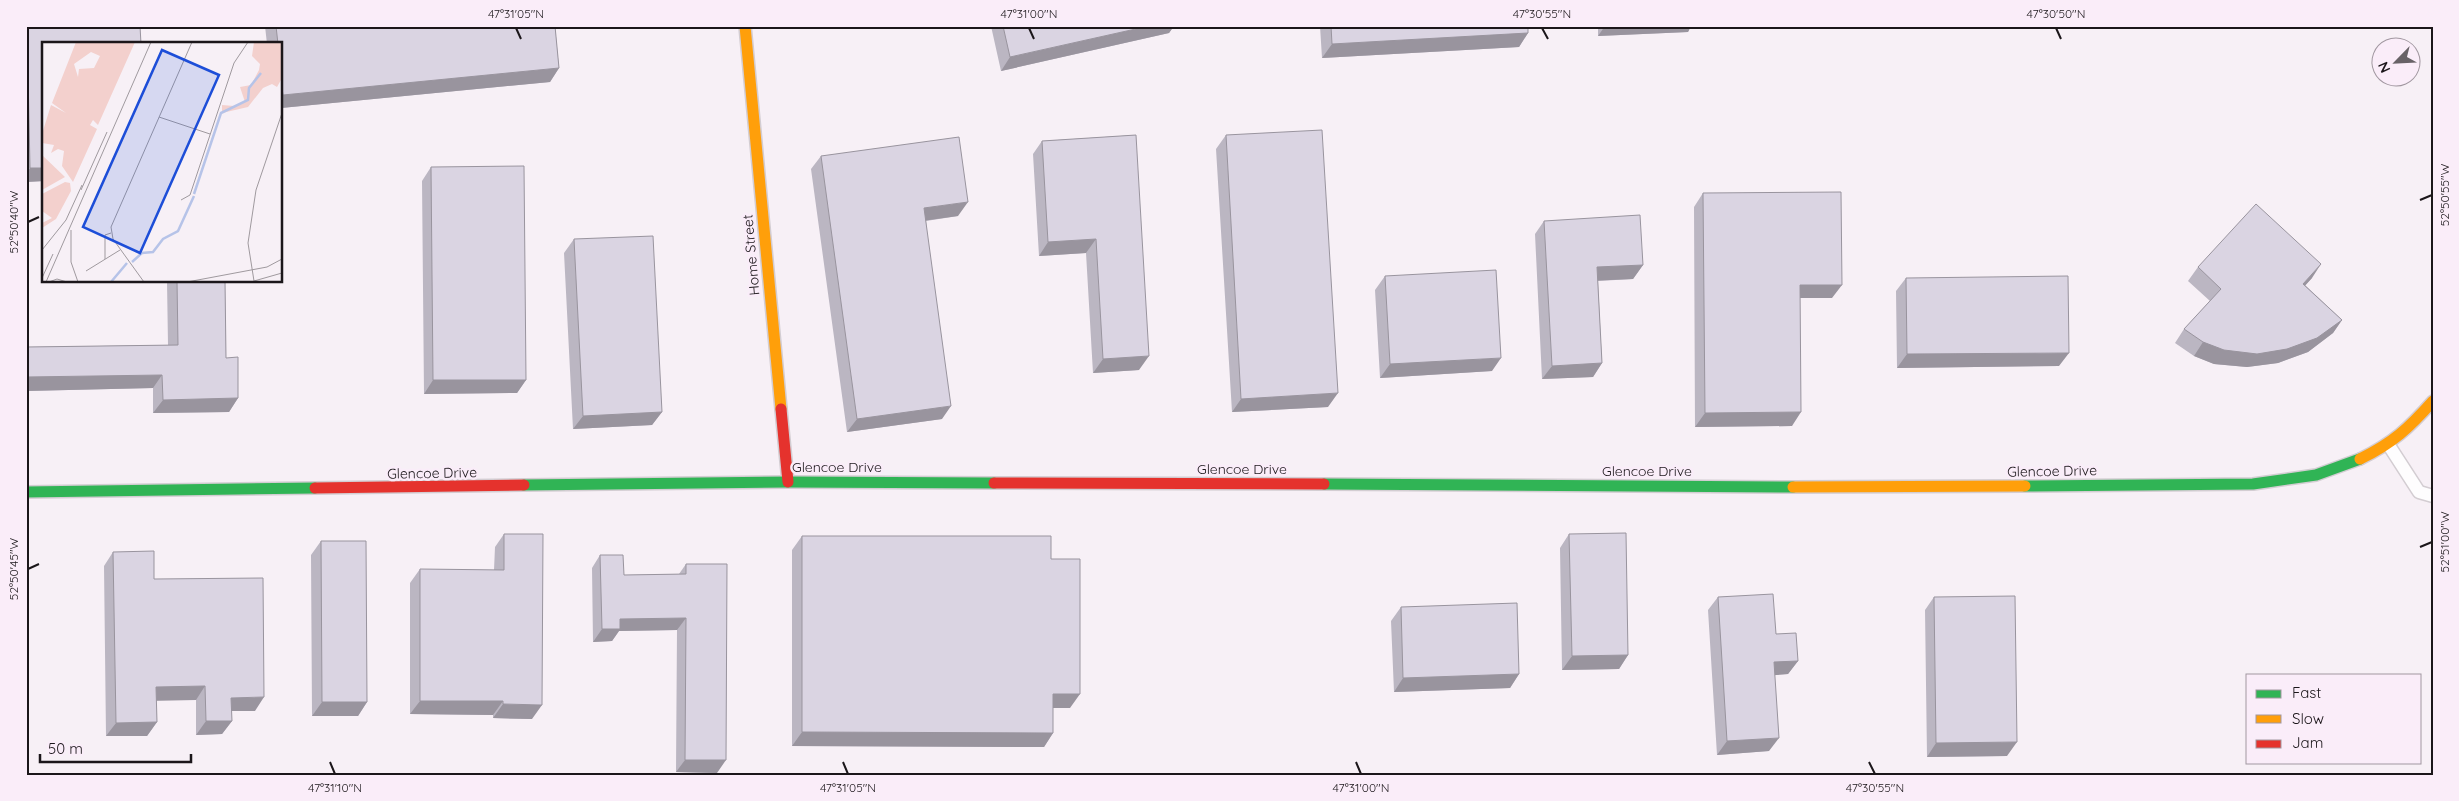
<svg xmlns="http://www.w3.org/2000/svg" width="2459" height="801" viewBox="0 0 2459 801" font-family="Quicksand,sans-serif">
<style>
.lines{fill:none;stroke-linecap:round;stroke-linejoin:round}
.lane-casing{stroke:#d3cdd2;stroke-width:15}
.fast-casing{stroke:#d3cdd2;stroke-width:14}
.slow-casing{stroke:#d3cdd2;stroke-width:14}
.jam-casing{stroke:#d3cdd2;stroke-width:14}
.lane{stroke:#fefdfe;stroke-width:12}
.fast{stroke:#30b455;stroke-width:11}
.slow{stroke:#ff9f0a;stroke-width:11}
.jam{stroke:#e5322d;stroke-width:11}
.wall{fill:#bbb6c2}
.shaded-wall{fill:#99949e}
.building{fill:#dad4e2;stroke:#99949e}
.ticks{fill:none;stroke:#1b161a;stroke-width:2}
.labels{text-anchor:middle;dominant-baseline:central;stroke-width:5;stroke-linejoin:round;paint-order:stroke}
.street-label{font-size:14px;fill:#1b161a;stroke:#faedf9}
.inset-river{fill:none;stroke:#b6c3e8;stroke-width:2.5}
.inset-road{fill:none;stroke:#9f999e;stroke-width:1}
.view{fill:#1d4ed8;fill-opacity:0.15;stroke:#1d4ed8;stroke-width:2.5}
.inset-edge{fill:none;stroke:#1b161a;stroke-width:2.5}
.neatline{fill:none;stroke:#1b161a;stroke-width:2}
.ticks-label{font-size:12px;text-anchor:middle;fill:#1b161a}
</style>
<rect width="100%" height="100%" fill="#f7f0f6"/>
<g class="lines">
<defs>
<path id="lane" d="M2388 444 2419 492 2433 496"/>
<path id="fast" d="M1324 484 1793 487
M524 485 788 482 994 483
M2025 486 2253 484 2316 475 2360 459
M26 492 315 488"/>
<path id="slow" d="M745 26 781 409
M2360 459C2393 443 2409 428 2433 401
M1793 487 2025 486"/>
<path id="jam" d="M781 409 788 482
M994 483 1324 484
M315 488 524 485"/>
</defs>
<use href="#lane" class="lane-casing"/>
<use href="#fast" class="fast-casing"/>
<use href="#slow" class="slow-casing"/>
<use href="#jam" class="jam-casing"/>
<use href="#lane" class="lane"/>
<use href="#fast" class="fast"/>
<use href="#slow" class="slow"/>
<use href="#jam" class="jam"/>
</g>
<path class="wall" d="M26 26H140L44 44V181L26 182Z
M265 26H555L559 68 550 82 281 108V44H267Z
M991 26H1174L1169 33 1001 71Z
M1320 26H1528V33L1519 47 1322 58Z
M1598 26H1691L1688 32 1598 36Z
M1136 135 1139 370 1093 373 1086 253 1039 256 1033 154 1042 141Z
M1226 135 1328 407 1232 412 1216 149Z
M821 156 958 216 926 221 942 419 847 432 811 169Z
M431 167 526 380 517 393 424 394 422 181Z
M1703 193 1832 298H1800L1792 426 1695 427 1694 207Z
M1544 221 1643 265 1633 279 1598 281 1602 363 1593 377 1542 379 1535 234Z
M574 239 662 412 652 425 573 429 564 253Z
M2198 267 2312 278 2305 285 2342 320 2333 333 2308 352 2278 363 2247 367 2214 364 2194 356 2175 343 2184 329 2210 301 2188 281Z
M1385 276 1492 371 1380 378 1375 290Z
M1906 278 2059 366 1897 368 1896 291Z
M167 281H225L226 358 238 398 229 412 153 413V388L26 391V347L168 345Z
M504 534 532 719 493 718V715L410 714V583L420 569 494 570 495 547Z
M1569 534 1628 655 1619 669 1562 670 1560 548Z
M802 536 1051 559 1070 708H1053V733L1044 747 792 746V550Z
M321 541 367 702 358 716H312L311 555Z
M113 552 154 579 255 711H231L232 721 222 734 196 735V700H156L157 722 147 736H106L104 566Z
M600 555 624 575 679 574 686 564 717 773 676 772 677 630 619 631 612 641 593 642 592 568Z
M1718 597 1776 634 1798 661 1788 674 1775 675 1769 751 1717 755 1708 610Z
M1934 597 2007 756 1927 757 1925 610Z
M1401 607 1519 674 1510 688 1394 692 1391 621Z"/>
<path class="shaded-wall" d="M1149 26H1174L1169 33 1001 71 1010 57Z
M1605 26H1691L1688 32 1598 36Z
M1528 33 1519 47 1322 58 1332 44Z
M559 68 550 82 281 108V97L283 95Z
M30 168H44V181L26 182V174Z
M968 202 958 216 915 222 924 208Z
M1096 239 1086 253 1039 256 1048 242Z
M2321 264 2312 278 2294 298 2303 284Z
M1643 265 1633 279 1588 281 1597 267Z
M1800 285H1842L1832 298H1790Z
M2342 320 2333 333 2308 352 2278 363 2247 367 2214 364 2194 356 2203 342Z
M2069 353 2059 366 1897 368 1907 354Z
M1149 356 1139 370 1093 373 1103 359Z
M1501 358 1492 371 1380 378 1390 364Z
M1602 363 1593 377 1542 379 1552 366Z
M162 375 153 388 26 391V377Z
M433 380H526L517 393 424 394Z
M1338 393 1328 407 1232 412 1241 399Z
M238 398 229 412 153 413 163 400Z
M951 406 942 419 847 432 857 419Z
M662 412 652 425 573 429 583 416Z
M1801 412 1792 426 1695 427 1705 413Z
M686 618 677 630 619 631 612 641 593 642 602 629 620 619Z
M1628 655 1619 669 1562 670 1572 656Z
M1798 661 1788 674 1764 676 1774 662Z
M1519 674 1510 688 1394 692 1403 678Z
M205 686 196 700 147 701 156 687Z
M1053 694H1080L1070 708H1044Z
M264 697 255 711H222L231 698Z
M420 701H503L493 715 410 714Z
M322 702H367L358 716H312Z
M503 704 542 705 532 719 493 718Z
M206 721H232L222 734 196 735Z
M157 722 147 736H106L116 723Z
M802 732 1053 733 1044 747 792 746Z
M1779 738 1769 751 1717 755 1727 741Z
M2017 742 2007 756 1927 757 1936 743Z
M685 760H726L717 773 676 772Z"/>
<path class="building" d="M27 26H140L141 44H44V168H30Z
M276 26H555L559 68 283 95 281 81V44H278Z
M1003 26H1149L1010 57Z
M1331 26H1528V33L1332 44Z
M1322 130 1338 393 1241 399 1226 135Z
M1136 135 1149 356 1103 359 1096 239 1048 242 1042 141Z
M959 137 968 202 924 208 951 406 857 419 821 156Z
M524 166 526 380H433L431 167Z
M1841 192 1842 285H1800L1801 412 1705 413 1703 193Z
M2256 204 2321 264 2303 284 2342 320 2317 338 2287 349 2257 354 2224 350 2203 342 2184 329 2221 289 2198 267Z
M1640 215 1643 265 1597 267 1602 363 1552 366 1544 221Z
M653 236 662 412 583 416 574 239Z
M1496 270 1501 358 1390 364 1385 276Z
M2068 276 2069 353 1907 354 1906 278Z
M177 281H225L226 358 238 357V398L163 400 162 375 26 377V347L178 345Z
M1626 533 1628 655 1572 656 1569 534Z
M504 534H543L542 705 503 704V701H420V569L504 570Z
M802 536H1051V559H1080V694H1053V733L802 732Z
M321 541H366L367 702H322Z
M154 551V579L263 578 264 697 231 698 232 721H206L205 686 156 687 157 722 116 723 113 552Z
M600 555H623L624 575 686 574V564H727L726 760H685L686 618 620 619V629H602Z
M1773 594 1776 634 1796 633 1798 661 1774 662 1779 738 1727 741 1718 597Z
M2015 596 2017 742 1936 743 1934 597Z
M1517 603 1519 674 1403 678 1401 607Z"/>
<path class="ticks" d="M516 28 521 39M1029 28 1034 39M1542 28 1548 39M2056 28 2061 39M2420 200 2432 195M28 222 39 217M2420 547 2432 542M28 569 39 564M330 762 335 774M843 762 848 774M1356 762 1361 774M1869 762 1875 774"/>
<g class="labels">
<g class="street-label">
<text transform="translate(751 255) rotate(-95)">Home Street</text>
<text x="837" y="467">Glencoe Drive</text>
<text x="1242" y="469">Glencoe Drive</text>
<text x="1647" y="471">Glencoe Drive</text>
<text transform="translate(2052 471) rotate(-1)">Glencoe Drive</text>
<text transform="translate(432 473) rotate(-1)">Glencoe Drive</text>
</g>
</g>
<g transform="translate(42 42)">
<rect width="240" height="240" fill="#f7f0f6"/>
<path d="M34 0H93L56 83 51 78 48 83 55 87 31 140 20 124 22 109 16 107 9 111 12 103 0 101V92L9 63 24 71 10 61ZM49 10 58 14 52 26 37 27 36 35 32 22ZM212 0H240L239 38 235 45 230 42 221 46 206 65 180 71V63L192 64 203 60 198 45 209 43 217 28 218 22 210 14ZM0 113 23 135 0 148ZM23 140 28 141 29 149 14 177 0 186V181L10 176 0 169V152Z" fill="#f3d0cd" fill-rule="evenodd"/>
<path class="inset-river" d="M152 152 179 71 206 58 207 46 219 31M90 220 100 211 111 210 121 197 136 189 152 154M69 240 85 221"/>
<path class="inset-road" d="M240 71 214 148 206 201 212 239 240 231M117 75 168 92M39 148 65 90M139 158 148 153 192 21 206 0M29 188V220L36 240M0 208 24 178 40 143M63 217V193L69 191M44 229 78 208M0 236 11 212M4 240 109 0M7 240 15 237 25 240M102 240 71 197 69 185 150 0M145 240 225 225 240 217"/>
<path class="view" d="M120 8 177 33 98 211 41 185Z"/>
<rect width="240" height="240" class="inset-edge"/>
</g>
<rect width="2459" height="801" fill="none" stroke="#faedf9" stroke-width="55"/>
<rect x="2246" y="674" width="175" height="90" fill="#faedf9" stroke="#a197a0"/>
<rect x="2256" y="690" width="25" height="8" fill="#30b455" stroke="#a197a0"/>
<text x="2292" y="698" font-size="15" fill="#1b161a">Fast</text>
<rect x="2256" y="715" width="25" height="8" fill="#ff9f0a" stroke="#a197a0"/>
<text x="2292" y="724" font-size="15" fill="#1b161a">Slow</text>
<rect x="2256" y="740" width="25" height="8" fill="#e5322d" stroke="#a197a0"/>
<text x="2292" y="748" font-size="15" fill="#1b161a">Jam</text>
<g transform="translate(2396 62) rotate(246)"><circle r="24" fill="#faedf9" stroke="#a197a0"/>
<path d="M0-4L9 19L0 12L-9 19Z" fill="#686267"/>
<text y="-8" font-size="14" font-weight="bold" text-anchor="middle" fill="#1b161a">N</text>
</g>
<path d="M40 754v8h151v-8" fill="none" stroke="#1b161a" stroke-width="2.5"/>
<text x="48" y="754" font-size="15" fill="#1b161a" stroke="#faedf9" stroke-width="4" paint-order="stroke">50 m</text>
<rect x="28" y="28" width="2404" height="746" class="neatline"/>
<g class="ticks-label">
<text x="516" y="18">47°31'05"N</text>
<text x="1029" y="18">47°31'00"N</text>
<text x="1542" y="18">47°30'55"N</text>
<text x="2056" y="18">47°30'50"N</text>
<text transform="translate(2445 195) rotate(-90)" y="4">52°50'55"W</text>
<text transform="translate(14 222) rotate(-90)" y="4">52°50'40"W</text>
<text transform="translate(2445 542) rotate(-90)" y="4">52°51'00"W</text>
<text transform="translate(14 569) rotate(-90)" y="4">52°50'45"W</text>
<text x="335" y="792">47°31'10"N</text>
<text x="848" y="792">47°31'05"N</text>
<text x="1361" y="792">47°31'00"N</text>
<text x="1875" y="792">47°30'55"N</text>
</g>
</svg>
